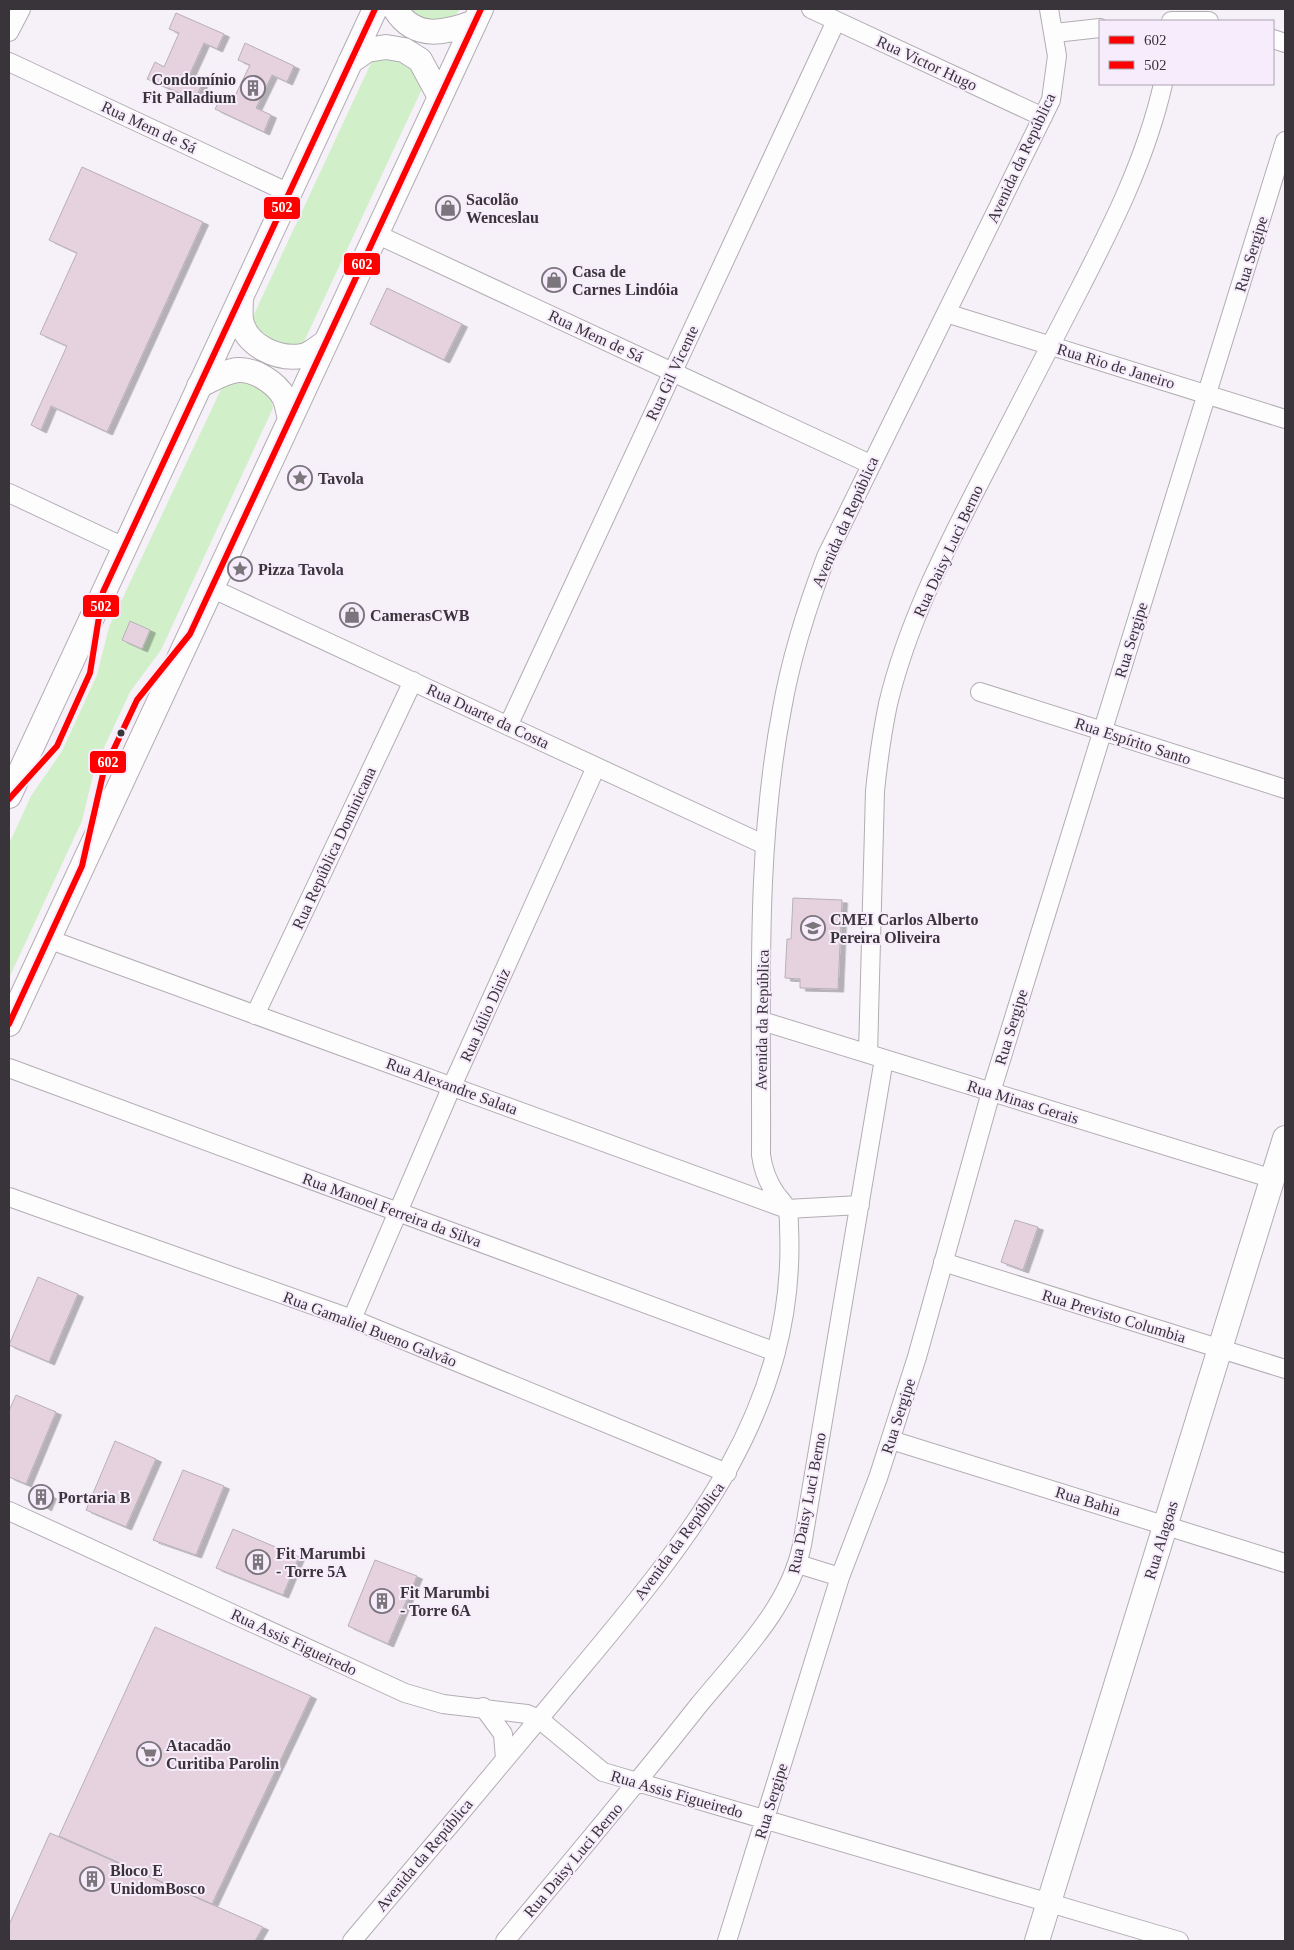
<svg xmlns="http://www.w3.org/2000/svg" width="1294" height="1950" viewBox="0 0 1294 1950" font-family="'Times New Roman',serif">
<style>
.green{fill:#d1f0ca}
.building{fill:#e6d1de;stroke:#b7b1b6;filter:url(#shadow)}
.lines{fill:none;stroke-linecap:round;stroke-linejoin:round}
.street-casing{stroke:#b2adb3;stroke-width:20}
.secondary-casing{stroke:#b2adb3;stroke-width:26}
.street{stroke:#fefdfe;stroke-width:18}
.secondary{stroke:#fefdfe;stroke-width:24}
.bus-1-casing{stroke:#f7ecfc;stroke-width:10}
.bus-2-casing{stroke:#f7ecfc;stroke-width:10}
.bus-1{stroke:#f00;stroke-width:6}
.bus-2{stroke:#f00;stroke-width:6}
.bus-dot{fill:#38343a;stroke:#f7ecfc;stroke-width:2}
.labels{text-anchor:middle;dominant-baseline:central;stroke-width:4;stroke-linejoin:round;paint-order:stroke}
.street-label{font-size:16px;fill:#38343a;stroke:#f7ecfc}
.poi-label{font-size:16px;font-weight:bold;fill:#38343a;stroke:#f7ecfc;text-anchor:start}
.line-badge{stroke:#f7ecfc;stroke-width:2}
.badge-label{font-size:14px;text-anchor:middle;font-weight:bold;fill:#fff}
</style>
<defs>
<filter id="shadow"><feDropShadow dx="5.5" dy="3" stdDeviation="0" flood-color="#0004"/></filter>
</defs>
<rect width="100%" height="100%" fill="#f6f0f8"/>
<path class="green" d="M410 9H460C449 28 424 23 410 9Z
M377 57C400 60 410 60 422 81L421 91 302 346 263 342 251 321 371 63Z
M245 379 271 396 273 408 161 650 130 692 95 767 82 821 9 978V844L31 796 62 751 97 675 109 627 223 385Z"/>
<path class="building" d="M176 13 224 34 217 49 204 43 188 78 202 84 195 100 147 79 155 62 164 67 179 33 169 29Z
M245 43 294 66 287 82 272 75 256 108 271 115 264 132 215 109 223 93 234 98 250 65 238 60Z
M82 167 203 222 107 432 51 406 41 430 31 425 67 346 40 334 77 253 49 240Z
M387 288 462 324 444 360 370 324Z
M130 621 150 630 142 649 122 640Z
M793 898 842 900 838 989 800 988V979L785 978 787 939H791Z
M1015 1220 1038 1227 1023 1270 1001 1262Z
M38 1277 78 1294 49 1362 9 1345Z
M16 1395 56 1412 26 1484 9 1477V1411Z
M115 1441 156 1459 126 1527 86 1510Z
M183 1470 224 1486 196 1555 153 1540Z
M35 1486 51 1496 46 1508 32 1498Z
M233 1529 299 1557 283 1595 216 1568Z
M375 1560 417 1576 388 1644 348 1626Z
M155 1627 311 1696 212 1904 59 1836Z
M50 1833 263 1927 255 1941H9V1925Z"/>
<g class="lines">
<defs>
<path id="street" d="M811 9 1043 117
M1171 21H1209
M9 32 21 9
M1055 33 1100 28
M1273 39 1285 43
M9 62 289 193
M376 234 870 464
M946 313 1285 419
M9 493 124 547
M211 588 765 845
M980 692 1285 789
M508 726 836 21
M48 939 787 1209 860 1205
M255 1015 413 681
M762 1021 1273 1179
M868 1054 875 791C878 762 882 733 888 704 907 624 946 548 983 476 1014 415 1046 355 1077 294 1112 226 1146 159 1163 84
M9 1068 776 1352
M9 1197 352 1319 727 1473
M943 1262 1285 1369
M352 1319 452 1086 596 767
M891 1440 1285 1563
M9 1511 405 1693 443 1704 527 1714 539 1719 603 1772 1179 1941
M798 1564 840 1577
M483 1707 503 1734 505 1759
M352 1941C421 1860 490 1778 558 1696 673 1557 798 1422 789 1227 789 1222 789 1214 787 1209 785 1204 779 1198 776 1194 767 1181 763 1170 761 1155 762 1008 754 854 782 709 791 657 807 607 826 557L1051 100 1057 56 1049 9
M505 1941C570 1863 635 1786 698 1706 738 1657 789 1608 802 1545L884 1059
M727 1941 840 1577 878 1478 917 1357 991 1092 1285 141"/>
<path id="secondary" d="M395 9C415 41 446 33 475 22
M350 62 367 50 386 47 404 50 420 60 440 97
M241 297C241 304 240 312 241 320 246 346 278 360 302 356 310 355 318 347 325 343
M199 386C211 380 225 371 238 370 255 369 276 383 284 397 287 403 288 412 290 419
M9 796 375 9
M9 1024 481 9
M1037 1941 1285 1138"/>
</defs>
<use href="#street" class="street-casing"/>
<use href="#secondary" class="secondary-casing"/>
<use href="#street" class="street"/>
<use href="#secondary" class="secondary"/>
<defs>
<path id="bus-1" d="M9 1024 82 866 104 770 137 700 190 634 481 9"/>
<path id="bus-2" d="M9 799 57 746 90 673 103 592 375 9"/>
</defs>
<use href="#bus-1" class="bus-1-casing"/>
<use href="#bus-2" class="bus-2-casing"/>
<use href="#bus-1" class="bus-1"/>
<use href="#bus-2" class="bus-2"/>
</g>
<defs>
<symbol id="building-ring" viewBox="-11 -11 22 22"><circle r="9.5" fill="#f7ecfc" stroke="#7a767c" stroke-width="1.5"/><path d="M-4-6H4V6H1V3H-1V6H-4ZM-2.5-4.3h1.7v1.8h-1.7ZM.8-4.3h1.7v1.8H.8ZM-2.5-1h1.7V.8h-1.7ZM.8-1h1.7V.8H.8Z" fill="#7a767c"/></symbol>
<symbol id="shop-ring" viewBox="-11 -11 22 22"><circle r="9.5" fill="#f7ecfc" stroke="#7a767c" stroke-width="1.5"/><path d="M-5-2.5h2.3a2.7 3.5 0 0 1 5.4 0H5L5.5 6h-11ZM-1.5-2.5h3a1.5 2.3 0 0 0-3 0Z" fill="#7a767c"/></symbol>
<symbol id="sight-ring" viewBox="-11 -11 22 22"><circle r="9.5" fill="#f7ecfc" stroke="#7a767c" stroke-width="1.5"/><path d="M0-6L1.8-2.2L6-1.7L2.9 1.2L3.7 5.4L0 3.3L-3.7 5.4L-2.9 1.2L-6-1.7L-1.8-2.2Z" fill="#7a767c"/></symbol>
<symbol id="school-ring" viewBox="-11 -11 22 22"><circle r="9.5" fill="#f7ecfc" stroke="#7a767c" stroke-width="1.5"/><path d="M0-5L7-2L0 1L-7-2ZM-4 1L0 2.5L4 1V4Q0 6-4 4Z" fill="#7a767c"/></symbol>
<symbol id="supermarket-ring" viewBox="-11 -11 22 22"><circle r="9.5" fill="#f7ecfc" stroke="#7a767c" stroke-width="1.5"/><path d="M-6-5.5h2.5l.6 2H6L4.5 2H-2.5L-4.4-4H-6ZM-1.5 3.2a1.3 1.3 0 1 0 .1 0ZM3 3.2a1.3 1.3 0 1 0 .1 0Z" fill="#7a767c"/></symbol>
</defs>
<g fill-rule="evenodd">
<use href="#building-ring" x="239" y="74" width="28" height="28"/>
<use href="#shop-ring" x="434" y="194" width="28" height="28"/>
<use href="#shop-ring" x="540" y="266" width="28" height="28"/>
<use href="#sight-ring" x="286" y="464" width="28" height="28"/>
<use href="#sight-ring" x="226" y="555" width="28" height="28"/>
<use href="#shop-ring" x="338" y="601" width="28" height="28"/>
<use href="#school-ring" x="799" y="914" width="28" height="28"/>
<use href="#building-ring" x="27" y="1483" width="28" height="28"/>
<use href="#building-ring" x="244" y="1548" width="28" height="28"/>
<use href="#building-ring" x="368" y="1587" width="28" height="28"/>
<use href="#supermarket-ring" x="135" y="1740" width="28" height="28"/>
<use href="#building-ring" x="78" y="1865" width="28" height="28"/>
</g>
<circle class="bus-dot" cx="121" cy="733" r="4.5"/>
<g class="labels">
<g class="street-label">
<text transform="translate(927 63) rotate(25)">Rua Victor Hugo</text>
<text transform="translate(149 127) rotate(25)">Rua Mem de Sá</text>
<text transform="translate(1021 158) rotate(-65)">Avenida da República</text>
<text transform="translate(1251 254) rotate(-73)">Rua Sergipe</text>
<text transform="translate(596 336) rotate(25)">Rua Mem de Sá</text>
<text transform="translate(1116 366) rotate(17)">Rua Rio de Janeiro</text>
<text transform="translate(672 373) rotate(-65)">Rua Gil Vicente</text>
<text transform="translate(845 522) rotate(-66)">Avenida da República</text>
<text transform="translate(948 551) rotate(-65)">Rua Daisy Luci Berno</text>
<text transform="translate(1131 640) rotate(-73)">Rua Sergipe</text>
<text transform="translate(488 716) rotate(25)">Rua Duarte da Costa</text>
<text transform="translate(1133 741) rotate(18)">Rua Espírito Santo</text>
<text transform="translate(334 848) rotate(-65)">Rua República Dominicana</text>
<text transform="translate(485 1015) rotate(-66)">Rua Júlio Diniz</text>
<text transform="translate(762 1020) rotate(-89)">Avenida da República</text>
<text transform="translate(1011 1027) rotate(-73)">Rua Sergipe</text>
<text transform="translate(452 1086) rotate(20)">Rua Alexandre Salata</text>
<text transform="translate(1023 1102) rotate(17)">Rua Minas Gerais</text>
<text transform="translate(392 1210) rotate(20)">Rua Manoel Ferreira da Silva</text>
<text transform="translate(1114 1316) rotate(17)">Rua Previsto Columbia</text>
<text transform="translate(370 1329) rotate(21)">Rua Gamaliel Bueno Galvão</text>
<text transform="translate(898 1416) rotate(-72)">Rua Sergipe</text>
<text transform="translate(1088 1501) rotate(17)">Rua Bahia</text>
<text transform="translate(807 1503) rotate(-79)">Rua Daisy Luci Berno</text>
<text transform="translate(1161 1540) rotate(-73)">Rua Alagoas</text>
<text transform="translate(679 1541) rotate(-54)">Avenida da República</text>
<text transform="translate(294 1642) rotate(25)">Rua Assis Figueiredo</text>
<text transform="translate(677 1794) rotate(16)">Rua Assis Figueiredo</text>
<text transform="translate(771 1801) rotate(-73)">Rua Sergipe</text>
<text transform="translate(424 1855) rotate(-50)">Avenida da República</text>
<text transform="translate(573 1860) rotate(-50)">Rua Daisy Luci Berno</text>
</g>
<g class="poi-label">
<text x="236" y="79" text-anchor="end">Condomínio<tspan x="236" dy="18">Fit Palladium</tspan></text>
<text x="466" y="199">Sacolão<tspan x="466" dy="18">Wenceslau</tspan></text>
<text x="572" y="271">Casa de<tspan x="572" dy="18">Carnes Lindóia</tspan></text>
<text x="318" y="478">Tavola</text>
<text x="258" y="569">Pizza Tavola</text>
<text x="370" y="615">CamerasCWB</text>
<text x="830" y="919">CMEI Carlos Alberto<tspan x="830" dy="18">Pereira Oliveira</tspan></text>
<text x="58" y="1497">Portaria B</text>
<text x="276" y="1553">Fit Marumbi<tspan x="276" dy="18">- Torre 5A</tspan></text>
<text x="400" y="1592">Fit Marumbi<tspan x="400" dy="18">- Torre 6A</tspan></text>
<text x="166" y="1745">Atacadão<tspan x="166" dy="18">Curitiba Parolin</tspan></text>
<text x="110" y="1870">Bloco E<tspan x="110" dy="18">UnidomBosco</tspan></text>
</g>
</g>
<g class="line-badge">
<rect x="263" y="196" width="38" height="24" rx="5" fill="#f00"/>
<rect x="343" y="252" width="38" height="24" rx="5" fill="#f00"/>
<rect x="82" y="594" width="38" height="24" rx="5" fill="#f00"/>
<rect x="89" y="750" width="38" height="24" rx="5" fill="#f00"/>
</g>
<g class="badge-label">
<text x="282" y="212">502</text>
<text x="362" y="269">602</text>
<text x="101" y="611">502</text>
<text x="108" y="767">602</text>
</g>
<rect width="1294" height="1950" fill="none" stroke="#38343a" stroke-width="20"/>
<rect x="1099" y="20" width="175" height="65" fill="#f7ecfc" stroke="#aba2ae"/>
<rect x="1109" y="36" width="25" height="8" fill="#ff0000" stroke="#aba2ae"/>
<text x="1144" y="45" font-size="15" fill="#38343a">602</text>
<rect x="1109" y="61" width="25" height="8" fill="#ff0000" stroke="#aba2ae"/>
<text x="1144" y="70" font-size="15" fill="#38343a">502</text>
</svg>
